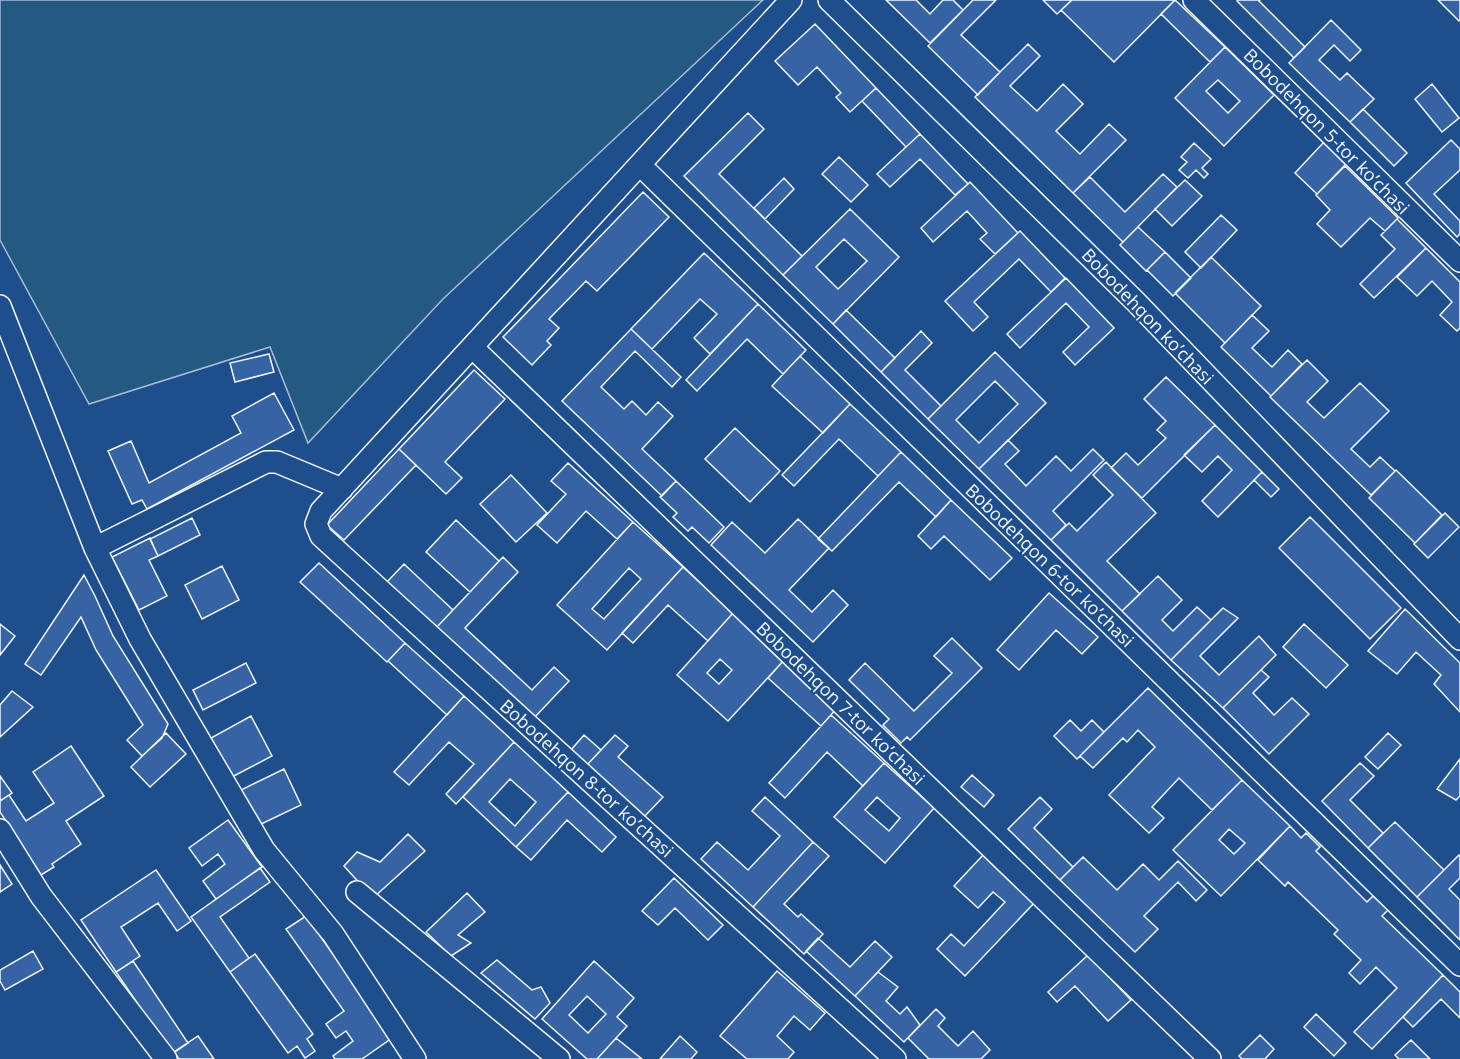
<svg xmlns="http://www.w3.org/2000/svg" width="1460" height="1059" viewBox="0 0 1460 1059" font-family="'Open Sans',sans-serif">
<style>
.green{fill:#245a82;stroke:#a8bbd7;stroke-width:1.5}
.building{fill:#3563a3;stroke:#f2f6ff;stroke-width:1.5;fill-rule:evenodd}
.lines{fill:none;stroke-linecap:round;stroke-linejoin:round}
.street-casing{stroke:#f2f6ff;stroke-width:24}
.street{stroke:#1f4e8c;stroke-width:21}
.labels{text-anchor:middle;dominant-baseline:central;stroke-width:4.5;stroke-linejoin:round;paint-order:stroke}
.street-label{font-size:18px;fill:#f2f6ff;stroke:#1f4e8c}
</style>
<rect width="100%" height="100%" fill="#1f4e8c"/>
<path class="green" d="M0 0H763L443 299 308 443 270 347 89 404 0 240Z"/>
<path class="building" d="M886 0H916L930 14 943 0H953L963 10 930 43Z
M973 0H996L961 35 1000 72 978 95 928 46Z
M1043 0H1072L1057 14Z
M1072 0H1175L1114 62 1061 10Z
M1175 0 1225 47 1210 62 1161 14Z
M1238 0H1260L1259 1 1305 47 1294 58 1237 1Z
M1438 0H1460V20L1459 21Z
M1331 20 1361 50 1350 61 1334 45 1319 60 1340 80 1347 73 1374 99 1350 122 1289 63Z
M815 24 876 88 850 112 836 97 841 93 817 67 798 85 775 61Z
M1028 44 1040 56 1010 86 1037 111 1063 84 1083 104 1056 131 1080 154 1109 124 1126 140 1073 193 975 97Z
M1225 47 1274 95 1224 146 1175 98ZM1218 80 1240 101 1228 113 1206 91Z
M1432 84 1459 118 1442 132 1415 99Z
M876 88 920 134 906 147 862 101Z
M1363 109 1407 153 1394 166 1350 122Z
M748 113 764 129 719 174 802 256 783 275 684 176Z
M920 134 968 184 955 195 920 159 890 187 877 174Z
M1451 140 1460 149V170L1434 194 1460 221V234L1457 237 1406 183Z
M1324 142 1346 164 1317 194 1295 173Z
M1194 143 1211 159 1202 168 1208 174 1204 178 1196 170 1188 178 1179 170 1187 162 1181 157Z
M839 157 868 185 851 202 822 174Z
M1345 166 1398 218 1385 231 1370 218 1341 247 1317 224 1330 210 1316 195Z
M1163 174 1177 187 1123 242 1073 193 1090 177 1125 212Z
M784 178 794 189 765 219 754 208Z
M1185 180 1202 196 1172 226 1155 209Z
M970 182 1018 233 995 254 980 239 987 233 967 211 933 242 921 228Z
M643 192 669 217 597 291 586 281 549 319 559 328 547 341 551 345 532 365 503 337Z
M850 209 899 257 833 324 783 275ZM844 239 867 261 838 289 816 267Z
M1221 215 1237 230 1201 268 1185 252Z
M1397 219 1426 248 1374 298 1360 284 1395 249 1381 235Z
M1138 227 1165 252 1146 271 1120 245Z
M1020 231 1065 278 1051 292 1019 259 974 302 988 317 973 331 945 301Z
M1426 248 1460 282V328L1457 331 1440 315 1452 302 1432 281 1417 296 1397 277Z
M1165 252 1191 278 1173 296 1147 270Z
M704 253 758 304 710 354 694 338 717 314 700 299 652 349 631 329Z
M1211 257 1261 306 1225 343 1175 293Z
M1066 278 1114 328 1075 365 1063 352 1089 327 1066 303 1020 348 1007 334Z
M758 304 806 350 783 374 747 339 697 391 686 380Z
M846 310 895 358 881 372 833 324Z
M1252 315 1269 331 1252 348 1272 367 1288 350 1302 364 1271 396 1221 347Z
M631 329 681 377 672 387 635 351 601 387 624 409 632 401 646 415 658 402 673 416 642 449 676 481 662 496 562 401Z
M921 331 932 343 905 370 941 406 928 419 881 372Z
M995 352 1046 403 979 469 928 419ZM995 381 1018 404 979 443 956 420Z
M269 354 274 372 235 382 230 363Z
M800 356 850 404 823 433 772 386Z
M1307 360 1328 381 1307 402 1324 418 1360 383 1389 411 1351 449 1370 467 1380 457 1395 471 1371 495 1270 397Z
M474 370 505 399 445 462 462 478 446 494 399 449Z
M1166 377 1215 425 1142 498 1111 468 1126 453 1138 465 1166 438 1157 430 1166 421 1144 399Z
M274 393 294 430 147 509 142 500 132 504 108 451 131 441 149 483 241 433 232 416Z
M850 404 901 452 878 476 839 439 794 486 782 475Z
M1215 425 1262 472 1218 517 1202 501 1232 470 1218 456 1202 472 1184 455Z
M735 428 780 471 750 502 705 459Z
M1008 440 1019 451 1005 464 1026 486 1056 456 1071 471 1093 449 1104 460 1053 511 1066 525 1051 540 979 469Z
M399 449 416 465 344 540 327 525Z
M901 452 951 500 936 517 899 482 832 551 818 539Z
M1106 462 1156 513 1107 561 1140 594 1122 611 1051 540 1069 523 1077 531 1113 495 1093 475Z
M568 463 633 522 617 539 586 511 557 543 537 525 566 494 551 481Z
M1396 470 1442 515 1415 543 1369 498Z
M1262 472 1279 489 1271 497 1254 480Z
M511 475 547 513 516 542 480 504Z
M676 481 724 527 709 543 692 527 688 531 673 517 677 513 660 497Z
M951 500 1012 558 990 580 944 536 931 549 918 536Z
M1445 513 1459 527 1428 558 1414 544Z
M1310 517 1401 608 1370 639 1279 548Z
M192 518 200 535 158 556 150 539Z
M798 519 829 548 789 590 812 612 833 590 848 605 813 642 711 545 732 522 765 553Z
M456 520 499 561 470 592 426 552Z
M633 522 683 567 607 650 557 605ZM629 568 641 579 604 619 592 609Z
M150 538 158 556 149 560 167 596 139 610 112 557Z
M503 557 518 572 465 628 532 690 554 667 569 681 533 719 436 628Z
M319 563 405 643 387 662 300 582Z
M404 564 453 610 436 628 387 582Z
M222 566 239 600 202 619 185 585Z
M683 567 733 613 708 641 668 605 633 643 622 633Z
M84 575 95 596 113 636 168 724 162 738 142 756 127 740 143 725 96 650 81 617 41 675 25 664Z
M1158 576 1182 600 1162 620 1173 631 1197 607 1211 620 1171 660 1122 611Z
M1049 593 1098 637 1082 654 1056 630 1019 670 997 650Z
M1223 608 1238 618 1200 656 1219 675 1259 636 1276 655 1223 708 1171 660Z
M1405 609 1460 663V712L1434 684 1441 675 1416 652 1397 674 1368 651Z
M733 613 785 659 728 721 677 675ZM720 659 732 670 719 684 707 673Z
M0 624 15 636 0 655Z
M1304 624 1348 665 1326 688 1283 647Z
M952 638 982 668 910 740 907 737 901 743 883 725 889 719 849 680 865 663 914 711 952 673 934 656Z
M405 643 464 696 447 715 388 661Z
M785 659 838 707 821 726 768 678Z
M246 663 256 683 203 710 193 690Z
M1261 670 1269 677 1253 693 1274 715 1292 698 1309 714 1269 754 1223 708Z
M1148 688 1242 780 1212 810 1179 778 1152 807 1164 818 1149 833 1109 795 1155 747 1138 730 1127 742 1123 738 1093 768 1080 756Z
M12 691 33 707 0 737V705Z
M464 696 514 742 456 804 446 794 474 764 449 742 409 785 394 772Z
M831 715 884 763 863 786 827 752 785 798 769 783Z
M251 716 272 756 232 777 211 738Z
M1070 720 1081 731 1092 720 1104 732 1077 759 1054 736Z
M166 733 186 754 150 787 131 767Z
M1388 733 1401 745 1378 769 1365 757Z
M584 735 601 750 586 766 570 751Z
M615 735 628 746 618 757 663 797 643 818 586 766Z
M514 742 568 792 516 847 463 797ZM510 779 536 802 515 826 489 802Z
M71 746 104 796 66 821 81 844 52 864 54 867 41 875 0 812V801L9 795 26 821 54 803 33 772Z
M1460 759V796L1456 800 1437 789Z
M884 763 934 808 885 863 834 817ZM877 797 900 818 889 831 865 810Z
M1360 763 1374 776 1350 800 1383 833 1368 848 1322 801Z
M284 769 301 805 255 827 237 792Z
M972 775 994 795 984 807 961 787Z
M0 776 12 793 0 801Z
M1242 780 1290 826 1221 896 1173 850ZM1229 829 1245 843 1234 854 1219 840Z
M568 792 616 837 602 852 567 820 531 860 516 847Z
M765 797 813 842 753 907 701 859 717 842 748 870 780 836 752 811Z
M1040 797 1052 809 1034 828 1073 867 1060 880 1008 829Z
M228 820 262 867 216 899 203 881 225 864 218 854 202 866 189 848Z
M1395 822 1444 870 1417 897 1368 848Z
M1290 826 1301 838 1306 833 1320 847 1316 851 1367 902 1373 896 1388 910 1382 916 1443 975 1372 1049 1354 1032 1397 988 1376 967 1360 984 1349 973 1361 960 1334 934 1338 930 1288 882 1285 886 1258 860Z
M408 834 425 851 373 898 344 866 357 852 380 862Z
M813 842 829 856 784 904 798 917 801 914 823 934 804 954 753 907Z
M984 854 1035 902 965 976 937 949 951 934 964 946 1005 902 993 892 978 908 954 886Z
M1459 855 1460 857V878L1449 889 1460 900V940L1417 897Z
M1083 857 1117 890 1143 864 1159 880 1178 861 1207 890 1196 901 1178 882 1144 916 1158 929 1135 952 1060 880Z
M0 865 12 884 0 892Z
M260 868 270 882 220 917 249 958 230 972 191 917Z
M156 870 191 921 177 931 158 903 121 927 140 956 116 972 81 920Z
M674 878 723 925 708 940 675 908 658 925 642 911Z
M467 893 485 912 458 935 471 943 451 956 426 932Z
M306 916 392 1038 362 1059H335L333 1056 353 1041 346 1031 336 1038 326 1024 344 1011 286 929Z
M818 938 850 967 875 941 892 957 855 996 806 951Z
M33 951 43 969 5 990 0 981V970Z
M255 954 313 1034 307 1039 315 1051 305 1058 297 1046 288 1053 230 972Z
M1088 955 1131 1000 1108 1021 1075 986 1057 1002 1048 992Z
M497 960 532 990 541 987 550 1003 535 1019 481 973Z
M133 961 188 1043 172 1054 116 972Z
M594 961 634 998 617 1017 627 1026 597 1059H587L542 1019ZM587 996 606 1014 588 1033 569 1015Z
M777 971 825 1013 810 1030 794 1016 777 1036 794 1052 788 1059H747L720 1036Z
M878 972 898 987 886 1001 900 1014 907 1007 920 1025 904 1042 855 996Z
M1443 975 1460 992V1018L1441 999 1413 1027 1403 1017Z
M936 1009 945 1018 938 1026 958 1046 973 1031 990 1050 981 1059H929L908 1038Z
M1316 1014 1346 1043 1334 1056 1304 1027Z
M1260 1035 1274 1049 1265 1059H1242L1239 1056Z
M198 1036 214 1059H179L174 1052Z
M680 1036 697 1052 691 1059H660Z
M616 1038 642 1059H597Z
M1411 1040 1430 1059H1399L1395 1055Z"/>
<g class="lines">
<defs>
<path id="street" d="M791 0 321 511 316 524 321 536 895 1059
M829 0 1136 302 1460 639
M1194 0 1460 261
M640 165 1460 965
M0 306 95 548 140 639 264 850 333 934 415 1059
M472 347 1210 1059
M95 548 266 462H277L342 489
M0 830 41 896 166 1059
M357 892 559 1059"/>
</defs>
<use href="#street" class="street-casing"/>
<use href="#street" class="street"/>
</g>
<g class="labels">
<g class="street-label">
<text transform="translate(1327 131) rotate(45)">Bobodehqon 5-tor koʼchasi</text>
<text transform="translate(1148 316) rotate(46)">Bobodehqon koʼchasi</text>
<text transform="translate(1050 565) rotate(44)">Bobodehqon 6-tor koʼchasi</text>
<text transform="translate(841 703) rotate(44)">Bobodehqon 7-tor koʼchasi</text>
<text transform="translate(587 778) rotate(42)">Bobodehqon 8-tor koʼchasi</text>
</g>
</g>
</svg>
